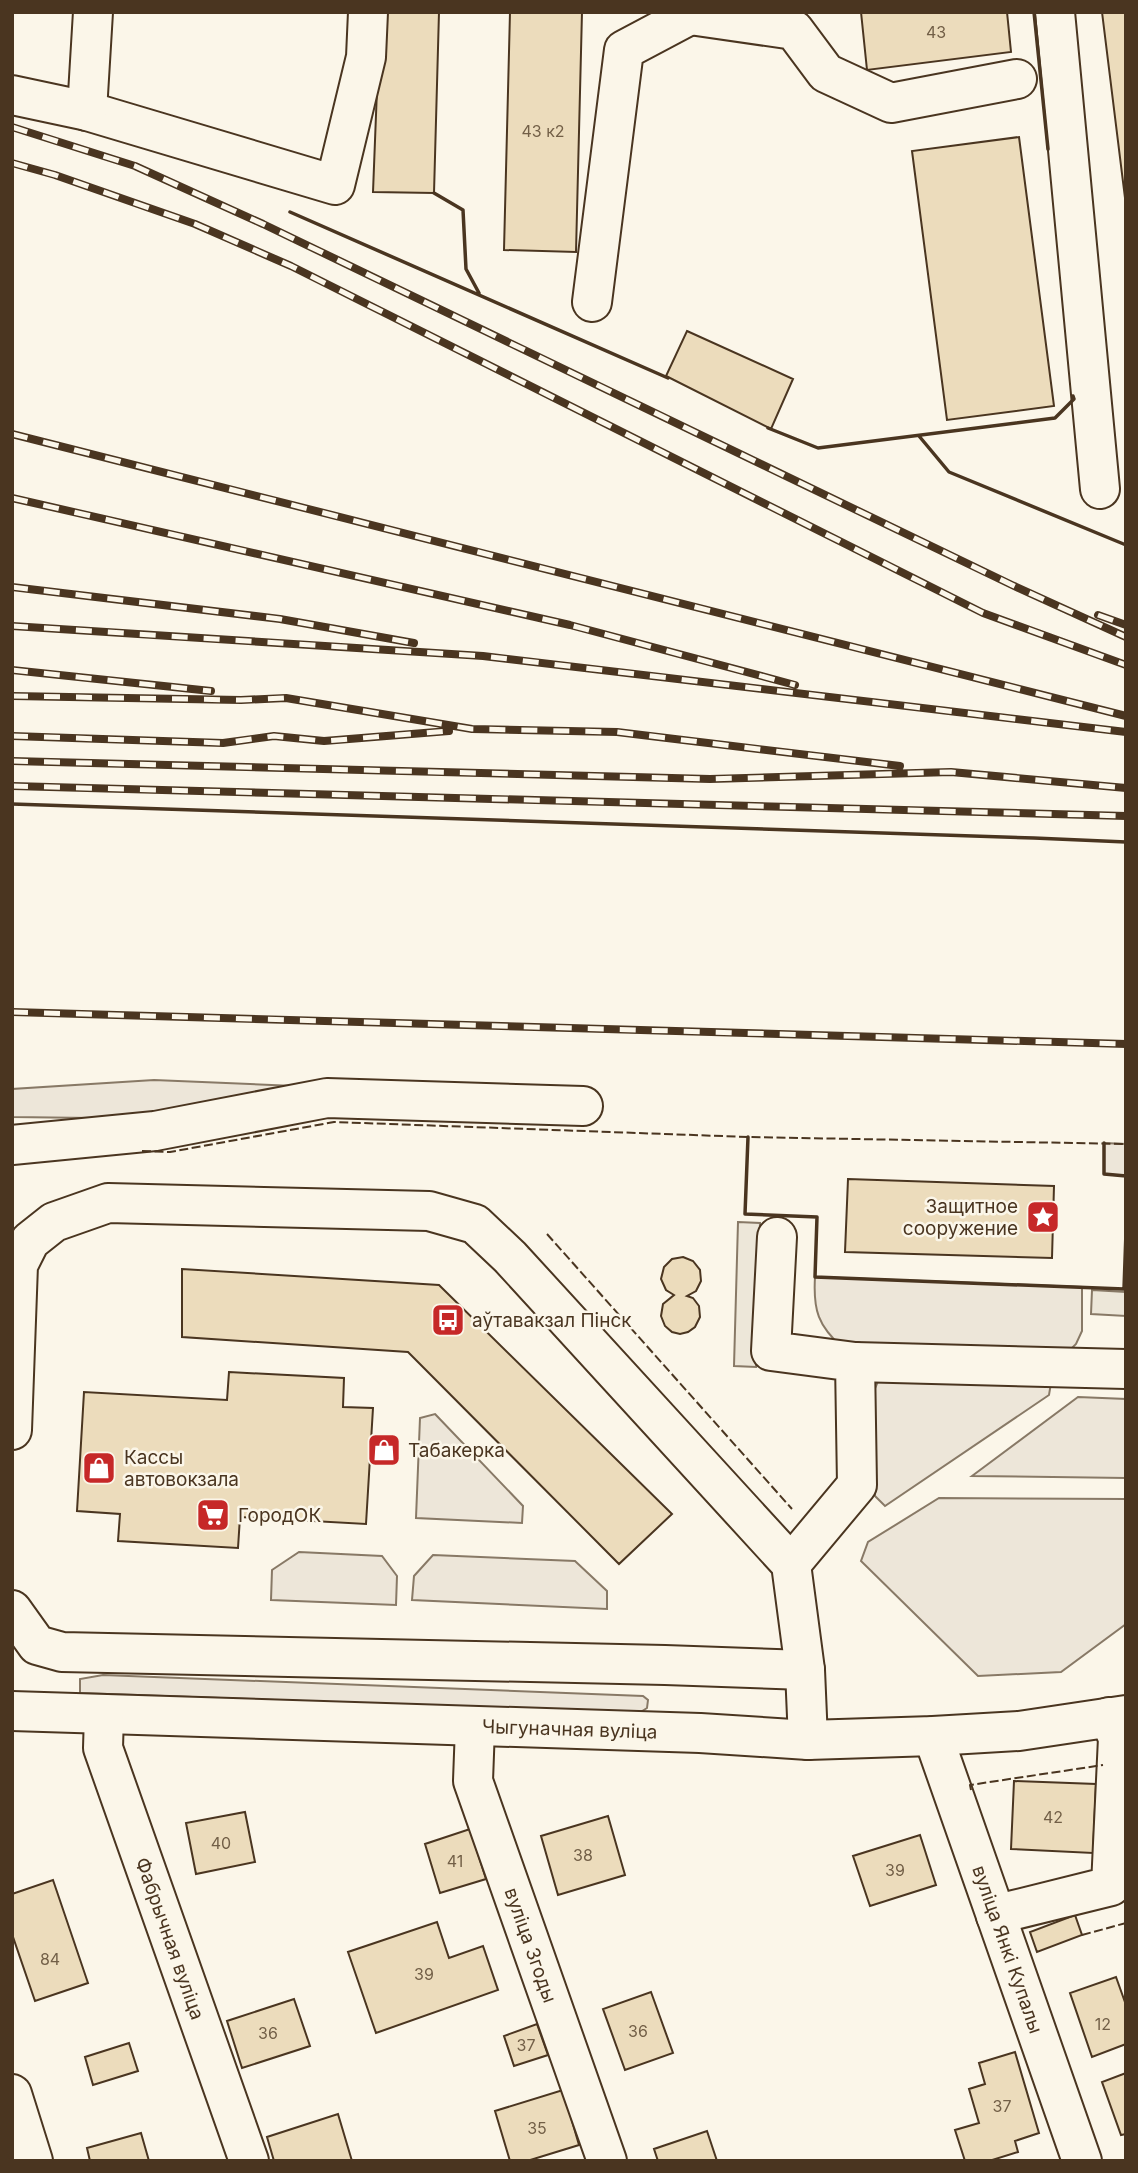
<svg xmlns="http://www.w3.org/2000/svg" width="1138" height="2173" viewBox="0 0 1138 2173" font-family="Inter,sans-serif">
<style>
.green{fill:#ede6d9;stroke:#887966;stroke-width:2}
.parking{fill:#ede7d9;stroke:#887966;stroke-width:2}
.building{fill:#ecdcbc;stroke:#4a3520;stroke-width:2}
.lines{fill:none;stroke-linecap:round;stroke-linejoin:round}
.minor-casing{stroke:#4a3520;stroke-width:42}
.minor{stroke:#fbf6e9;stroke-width:38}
.rail-casing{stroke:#4a3520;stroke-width:8}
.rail{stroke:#fbf6e9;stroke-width:5;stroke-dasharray:16;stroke-linecap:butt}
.fence{stroke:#4a3520;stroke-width:2;stroke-dasharray:9 3.5;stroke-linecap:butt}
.wall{stroke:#4a3520;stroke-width:3.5}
.labels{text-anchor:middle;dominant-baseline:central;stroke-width:5;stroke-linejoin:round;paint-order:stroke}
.number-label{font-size:16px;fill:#725f47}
.poi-label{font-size:19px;fill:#4a3520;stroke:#fbf6e9;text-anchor:start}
.street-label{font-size:19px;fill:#4a3520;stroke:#fbf6e9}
</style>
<rect width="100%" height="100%" fill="#fbf6e9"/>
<path class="green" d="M154 1080 318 1087 171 1119 12 1117V1089Z
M1104 1143 1126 1144V1176L1104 1174Z
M815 1277 1082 1287V1331L1076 1344 1064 1356 843 1348C818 1326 813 1310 815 1277Z
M1052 1377 1049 1395 885 1506 875 1496 873 1393 879 1379Z
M1078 1397 1126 1399V1478L972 1476Z
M435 1414 523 1506 522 1523 416 1518 420 1418Z
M939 1498 1126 1499V1624L1061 1672 978 1676 861 1561 868 1542Z
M299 1552 382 1556 397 1576 396 1605 271 1600 272 1570Z
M433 1555 575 1561 607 1591V1609L412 1600 414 1576Z
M103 1675 643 1696 648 1700 647 1708 639 1713 80 1693V1679Z"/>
<path class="parking" d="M738 1222 760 1223 756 1367 734 1366Z
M1092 1290 1126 1292V1316L1091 1314Z"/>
<path class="building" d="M380 12H439L434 193 373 192Z
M510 12H582L576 252 504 250Z
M861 12H1007L1011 52 867 70Z
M1102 12H1126V206Z
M1019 137 1054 406 947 420 912 151Z
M687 331 793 379 771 429 666 376Z
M848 1179 1054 1186 1052 1258 845 1252Z
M683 1257 693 1261 700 1270 701 1281 696 1291 687 1296 693 1298 699 1306 700 1317 695 1327 688 1332 680 1334 672 1332 665 1326 661 1316 663 1304 674 1295 666 1290 661 1279 664 1267 672 1259Z
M182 1269 439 1285 672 1514 619 1564 408 1352 182 1337Z
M229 1372 344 1378 343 1407 373 1408 366 1524 240 1517 238 1548 118 1541 120 1514 77 1511 84 1392 227 1400Z
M1014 1781 1096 1784 1093 1853 1011 1849Z
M245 1812 255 1862 196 1874 186 1823Z
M608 1816 625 1875 558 1895 541 1836Z
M470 1829 486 1879 440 1893 425 1844Z
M920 1835 936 1885 870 1906 853 1856Z
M53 1880 88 1983 35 2001 12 1934V1894Z
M1075 1915 1082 1935 1037 1952 1030 1932Z
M437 1922 449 1958 483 1946 498 1990 376 2033 348 1952Z
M1116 1977 1126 2005V2044L1092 2057 1070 1993Z
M651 1992 673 2053 625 2070 603 2009Z
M294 1999 310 2046 242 2068 227 2021Z
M537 2024 548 2055 514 2066 504 2036Z
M129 2043 138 2071 93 2085 85 2057Z
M1015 2052 1039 2133 1015 2141 1018 2152 989 2161H965L955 2130 979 2123 969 2089 985 2084 979 2063Z
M1126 2073V2134L1121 2135 1102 2082Z
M563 2090 579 2145 527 2161H510L495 2111Z
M338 2114 352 2161H274L267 2137Z
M707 2131 717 2161H658L654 2149Z
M141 2133 149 2161H90L87 2148Z"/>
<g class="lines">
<defs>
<g id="minor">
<path d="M1055 12 1100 489"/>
<path d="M690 15 794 30 826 73 891 103 1017 79"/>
<path d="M12 95 87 111 335 185 366 57 368 12"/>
<path d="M87 111 93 12"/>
<path d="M592 302 624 50 690 15V12"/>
<path d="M12 1145 155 1131 327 1098 583 1106"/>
<path d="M777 1237 771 1351 855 1362 857 1485 791 1564"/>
<path d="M855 1362 1126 1369"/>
<path d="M12 1430 18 1265 30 1241 54 1222 108 1203 429 1211 475 1224 510 1257 791 1564 805 1670 808 1740"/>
<path d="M12 1610 37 1645 62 1652 665 1665 805 1670"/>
<path id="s1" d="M12 1711 700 1733 808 1740 933 1736 1019 1731 1126 1715"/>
<path id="s2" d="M104 1714 103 1748 249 2161"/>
<path id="s3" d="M475 1727 473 1781 607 2161"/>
<path id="s4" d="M933 1736 1082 2161"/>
<path d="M996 1916 1010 1911 1111 1886 1118 1738 1109 1717"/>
<path d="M12 2094 33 2161"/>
</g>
</defs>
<use href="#minor" class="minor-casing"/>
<use href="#minor" class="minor"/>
<defs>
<path id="rail" d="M12 127 135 166 263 224 1012 585 1126 637
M12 163 55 175 195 224 291 266 983 613 1126 665
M12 434 1126 716
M12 498 570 625 795 685
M12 587 280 619 414 643
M1098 615 1126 625
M12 626 483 656 1126 732
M12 670 211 691
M12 696 241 700 286 698 472 729 617 732 900 766
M12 736 223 743 274 736 324 741 449 731
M12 761 710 779 951 772 1126 788
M12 786 1126 816
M12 1012 1126 1044"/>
</defs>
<use href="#rail" class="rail-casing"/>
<use href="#rail" class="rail"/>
<path class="fence" d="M142 1151 170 1152 334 1122 748 1137 1126 1144
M547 1234 792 1509
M971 1790 970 1785 1103 1765
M1082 1935 1126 1923"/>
<path class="wall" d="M1034 12 1048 149
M434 193 463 210 466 269 479 293
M290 212 668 378
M768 428 818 448 1055 418 1074 399 1073 396
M919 436 949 472 1126 545
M12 804 1034 838 1126 842
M748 1137 745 1214 817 1217 815 1277 1124 1289 1126 1232
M1104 1143V1174L1126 1176"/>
</g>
<defs>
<symbol id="sight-square" viewBox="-11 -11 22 22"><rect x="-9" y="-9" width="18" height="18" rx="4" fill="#c62828" stroke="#fbf6e9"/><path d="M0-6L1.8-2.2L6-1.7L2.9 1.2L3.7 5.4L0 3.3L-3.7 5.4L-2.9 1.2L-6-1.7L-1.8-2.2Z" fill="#fff"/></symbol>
<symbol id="bus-square" viewBox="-11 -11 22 22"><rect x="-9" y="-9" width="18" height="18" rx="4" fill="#c62828" stroke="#fbf6e9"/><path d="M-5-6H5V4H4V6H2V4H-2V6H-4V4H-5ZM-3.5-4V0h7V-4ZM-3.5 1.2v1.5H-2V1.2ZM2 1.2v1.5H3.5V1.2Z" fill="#fff"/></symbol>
<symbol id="shop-square" viewBox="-11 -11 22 22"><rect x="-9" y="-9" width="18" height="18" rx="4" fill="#c62828" stroke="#fbf6e9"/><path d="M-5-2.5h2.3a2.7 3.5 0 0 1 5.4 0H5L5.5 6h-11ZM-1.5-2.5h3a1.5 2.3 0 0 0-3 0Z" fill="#fff"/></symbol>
<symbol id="supermarket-square" viewBox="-11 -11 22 22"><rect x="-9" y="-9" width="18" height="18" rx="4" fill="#c62828" stroke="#fbf6e9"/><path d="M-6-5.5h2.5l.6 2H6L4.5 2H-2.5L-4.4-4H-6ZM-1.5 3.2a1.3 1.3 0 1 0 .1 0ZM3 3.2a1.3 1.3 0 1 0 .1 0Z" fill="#fff"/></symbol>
</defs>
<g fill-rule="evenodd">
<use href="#sight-square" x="1024" y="1198" width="38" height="38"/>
<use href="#bus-square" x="429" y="1301" width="38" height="38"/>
<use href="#shop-square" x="365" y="1431" width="38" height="38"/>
<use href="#shop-square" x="80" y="1449" width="38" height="38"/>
<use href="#supermarket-square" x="194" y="1496" width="38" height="38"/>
</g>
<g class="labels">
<g class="number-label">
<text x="936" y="32">43</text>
<text x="543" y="131">43 к2</text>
<text x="1053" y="1817">42</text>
<text x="221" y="1843">40</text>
<text x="583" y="1855">38</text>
<text x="455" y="1861">41</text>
<text x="895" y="1870">39</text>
<text x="50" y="1959">84</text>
<text x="424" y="1974">39</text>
<text x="1103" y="2024">12</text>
<text x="638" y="2031">36</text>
<text x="268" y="2033">36</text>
<text x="526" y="2045">37</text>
<text x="1002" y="2106">37</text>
<text x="537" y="2128">35</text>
</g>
<g class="poi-label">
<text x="1018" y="1206" text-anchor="end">Защитное<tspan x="1018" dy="22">сооружение</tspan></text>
<text x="472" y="1320">аўтавакзал Пінск</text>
<text x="408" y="1450">Табакерка</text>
<text x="124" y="1457">Кассы<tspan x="124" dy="22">автовокзала</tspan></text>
<text x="238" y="1515">ГородОК</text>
</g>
<g class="street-label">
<text stroke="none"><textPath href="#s1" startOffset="558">Чыгуначная вуліца</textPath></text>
<text stroke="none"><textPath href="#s2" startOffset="236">Фабрычная вуліца</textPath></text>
<text stroke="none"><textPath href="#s3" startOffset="228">вуліца Згоды</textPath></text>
<text stroke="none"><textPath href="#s4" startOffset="226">вуліца Янкі Купалы</textPath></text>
</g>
</g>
<rect width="1138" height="2173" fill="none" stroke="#4a3520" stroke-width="28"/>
</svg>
